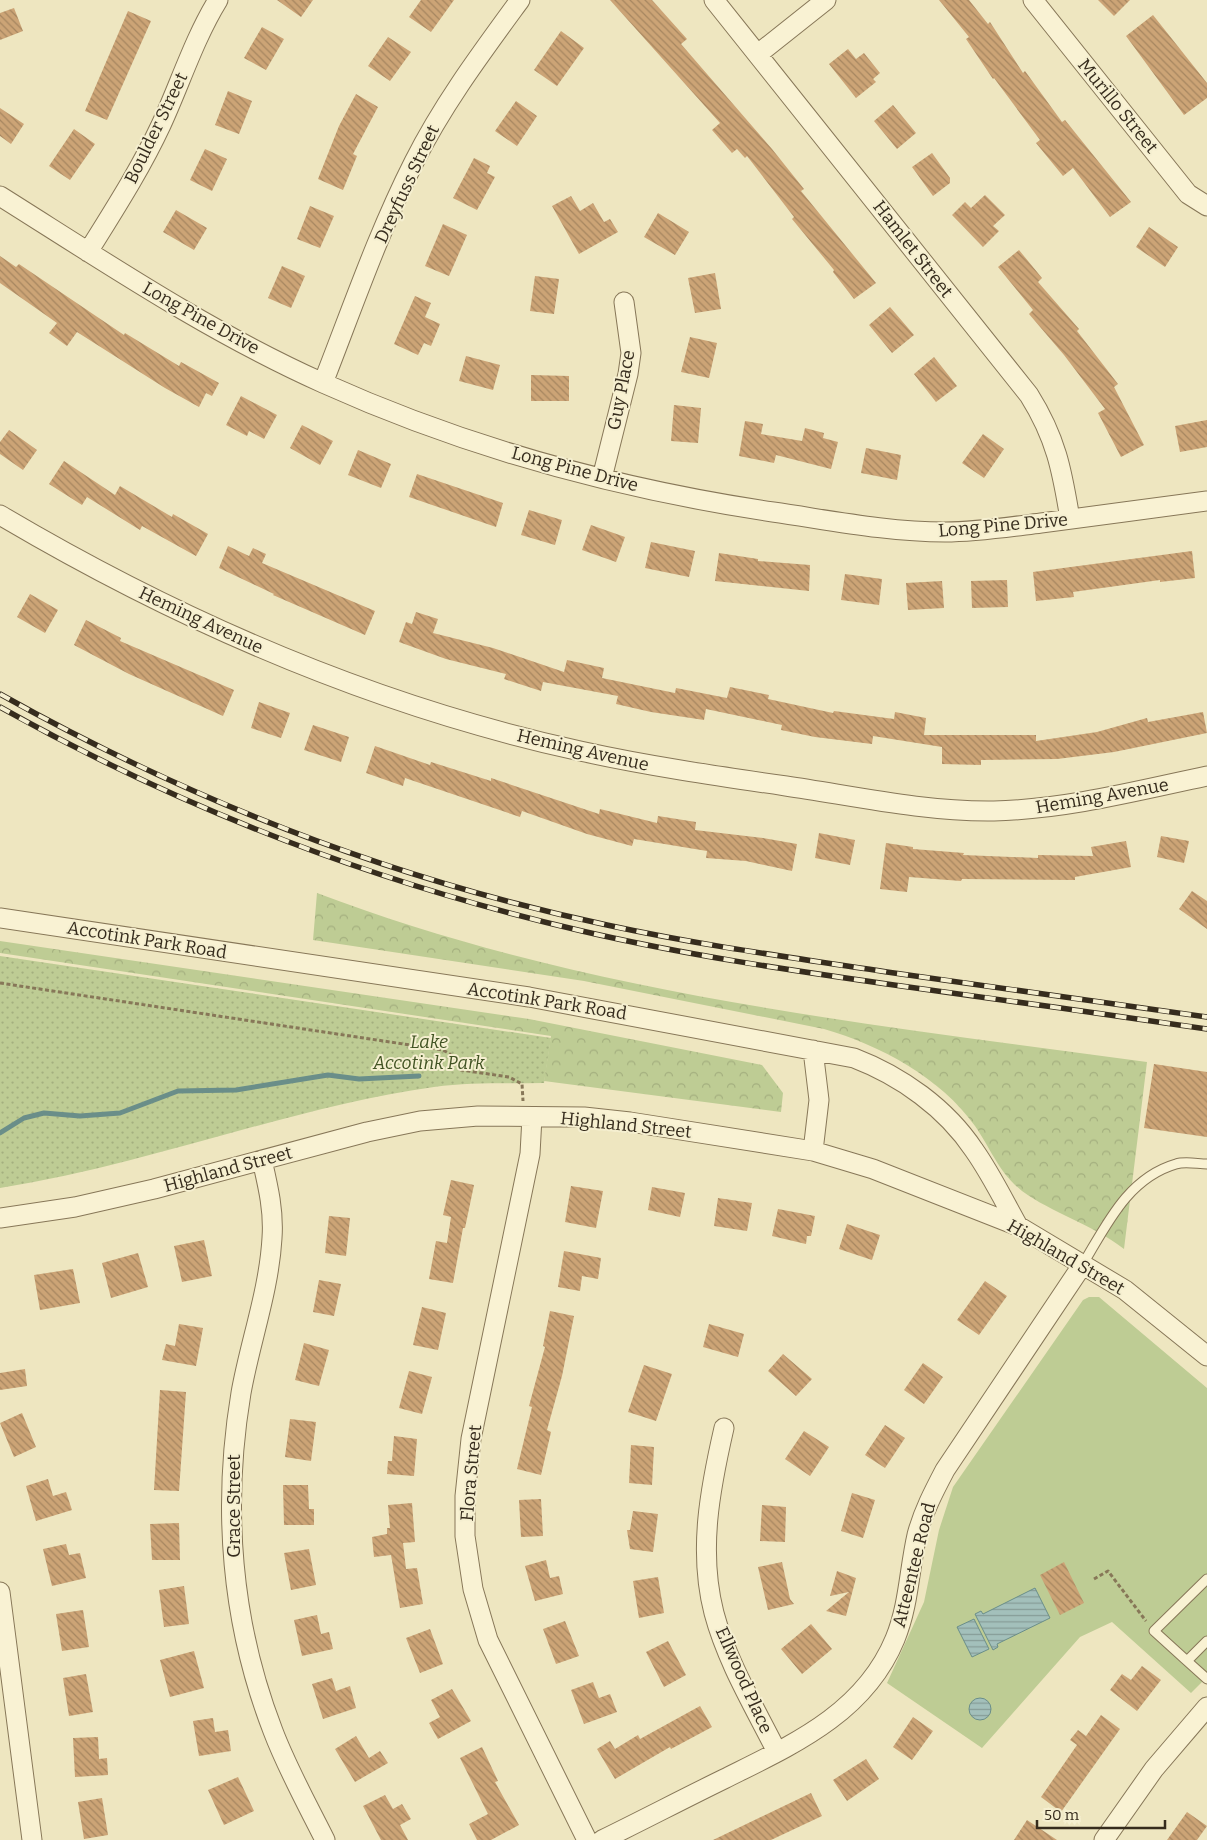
<svg xmlns="http://www.w3.org/2000/svg" width="1207" height="1840" viewBox="0 0 1207 1840" font-family="Bitter,serif">
<style>
.grass{fill:url(#grass-dots)}
.forest{fill:url(#forest-crowns)}
.pitch{fill:#becc94}
.water{fill:url(#water-rules);stroke:#6a8e89}
.lines{fill:none;stroke-linecap:round;stroke-linejoin:round}
.stream{stroke:#6a8e89;stroke-width:5}
.building{fill:url(#building-back-hatch)}
.lane-casing{stroke:#877758;stroke-width:11}
.street-casing{stroke:#877758;stroke-width:21}
.path{stroke:#877758;stroke-width:3;stroke-dasharray:4 2.5;stroke-linecap:butt}
.lane{stroke:#f9f2d3;stroke-width:9}
.street{stroke:#f9f2d3;stroke-width:19}
.rail-casing{stroke:#362c1d;stroke-width:5.5}
.rail{stroke:#f5efd0;stroke-width:4;stroke-dasharray:11;stroke-linecap:butt}
.labels{text-anchor:middle;dominant-baseline:central;stroke-width:4;stroke-linejoin:round;paint-order:stroke}
.street-label{font-size:18px;fill:#362c1d;stroke:#f5efd0}
.park-label{font-size:18px;font-style:italic;fill:#415323;stroke:#f5efd0}
</style>
<defs>
<pattern id="grass-dots" width="8" height="8" patternUnits="userSpaceOnUse" patternTransform="scale(1.25)"><rect width="8" height="8" fill="#becc94"/><path d="M2 2h.1M6 6h.1" fill="none" stroke="#a4af7f" stroke-width="1.8" stroke-linecap="round"/></pattern>
<pattern id="forest-crowns" width="20" height="18" patternUnits="userSpaceOnUse" patternTransform="scale(1.25)"><rect width="20" height="18" fill="#becc94"/><path d="M2 6a3 3 0 1 1 6 0M12 15a3 3 0 1 1 6 0" fill="none" stroke="#a4af7f"/></pattern>
<pattern id="water-rules" width="6" height="5" patternUnits="userSpaceOnUse" patternTransform="scale(1.25)"><rect width="6" height="5" fill="#a3c0bb"/><path d="M0 2.5h6" fill="none" stroke="#869c97"/></pattern>
<pattern id="building-back-hatch" width="6" height="6" patternUnits="userSpaceOnUse" patternTransform="scale(1.25)"><rect width="6" height="6" fill="#cca476"/><path d="M-1 5l2 2M0 0l6 6M5-1l2 2" fill="none" stroke="#a68660"/></pattern>
</defs>
<rect width="100%" height="100%" fill="#eee6c0"/>
<path class="grass" d="M0 956 551 1038 544 1083C508 1084 470 1082 434 1087 287 1108 147 1165 0 1188Z"/>
<path class="forest" d="M317 893C583 994 867 1024 1147 1062L1124 1249C1092 1224 1052 1213 1022 1191 999 1173 991 1149 975 1126 941 1078 880 1045 824 1029L584 981 313 940Z
M0 941 529 1019 762 1065 783 1093 781 1112 544 1081 551 1036 0 953Z"/>
<path class="pitch" d="M1089 1297H1099L1207 1388V1677L1191 1693 1112 1622 1080 1637 982 1748 887 1683 924 1602 939 1530 953 1487 1083 1300Z"/>
<path class="water" d="M1035 1588 1050 1618 997 1644 998 1647 993 1650 975 1614 981 1611 983 1614Z
M974 1619 989 1649 972 1657 957 1627Z
M969 1709a11 11 0 1 1 22 0a11 11 0 1 1-22 0Z"/>
<g class="lines">
<path class="stream" d="M0 1133 24 1118 44 1113 80 1116 120 1113 178 1091 236 1090 328 1075 359 1079 419 1076"/>
</g>
<path class="building" d="M277 0H313L301 17Z
M421 0H454L431 32 409 17Z
M610 0H652L687 39 681 44 772 149 804 189 801 191 876 283 854 299 833 272 834 270 792 219 794 217 747 156 745 158 737 149 732 153 712 130 720 123Z
M939 0H969L988 24 990 22 1023 73 1025 71 1062 122 1065 120 1131 202 1110 217 1073 168 1063 176 1036 143 1040 140 994 78 993 79 966 39 969 37Z
M1098 0H1130L1114 16Z
M14 8 23 31 0 40V13Z
M128 11 151 21 107 120 85 111Z
M1153 15 1207 83V98L1184 115 1126 36Z
M262 27 284 39 266 70 244 58Z
M561 31 584 48 557 86 534 70Z
M388 37 411 52 390 81 368 66Z
M848 49 856 59 864 53 880 73 873 79 876 82 856 98 829 64Z
M228 91 252 101 239 134 215 125Z
M356 94 378 107 353 154 357 156 343 190 318 179 339 126Z
M516 101 537 116 517 146 495 131Z
M893 105 916 133 897 149 874 121Z
M0 108 24 124 11 144 0 136Z
M74 129 95 144 70 180 49 166Z
M205 149 227 159 212 191 190 180Z
M932 153 950 178V183L933 196 912 167Z
M474 158 490 166 487 173 495 177 477 210 453 198Z
M985 195 1005 215 993 226 999 231 983 247 952 215 965 202 971 208Z
M571 196 580 211 593 203 604 222 610 219 618 232 579 254 552 206Z
M310 206 334 216 320 248 297 239Z
M176 210 207 228 194 250 163 232Z
M658 213 689 232 675 255 644 237Z
M443 224 467 235 449 276 425 266Z
M1149 227 1178 247 1165 267 1136 247Z
M1019 250 1042 278 1038 282 1079 329 1077 331 1118 384 1114 387 1144 445 1121 457 1098 413 1105 409 1064 355 1029 314 1033 310 998 267Z
M0 256 16 267 19 264 124 335 125 333 179 366 181 362 219 383 212 396 206 393 199 407 165 388 77 332 67 346 49 333 57 323 0 283Z
M282 266 305 276 291 308 268 298Z
M715 273 721 309 695 313 688 278Z
M535 276 559 279 554 314 530 311Z
M415 296 431 303 425 317 440 324 431 346 424 343 418 355 394 344Z
M890 307 914 335 892 353 869 325Z
M690 337 717 343 709 378 681 372Z
M466 356 500 365 493 390 459 381Z
M934 357 957 386 936 402 914 374Z
M531 375 569 376V401H531Z
M241 396 277 415 264 439 249 431 247 436 226 425Z
M674 405 701 408 698 443 671 441Z
M1207 420V447L1180 452 1175 426Z
M745 421 763 424 761 434 802 441 805 428 824 433 823 438 838 442 831 469 776 455 774 463 739 456Z
M302 425 333 441 320 465 290 448Z
M9 430 37 450 23 470 0 454V442Z
M983 434 1004 449 984 478 962 463Z
M866 448 901 455 897 480 861 473Z
M358 450 391 464 381 488 348 475Z
M64 461 115 495 120 486 172 517 173 514 208 534 196 556 142 526 140 530 87 497 82 505 49 484Z
M417 474 503 503 496 527 409 497Z
M529 510 562 520 555 545 521 535Z
M591 525 625 537 616 562 582 550Z
M651 542 695 551 689 577 645 568Z
M228 546 249 556 253 548 266 554 262 563 375 611 365 635 273 595 274 594 219 568Z
M1192 551 1195 578 1160 582V580L1073 592 1074 597 1036 601 1033 572Z
M719 553 758 559V561L810 565 809 591 715 581Z
M845 574 882 579 879 605 841 600Z
M1007 580 1008 607 972 608 971 581Z
M942 581 944 608 908 610 906 583Z
M30 594 58 610 45 633 17 617Z
M416 612 438 619 433 633 493 648 564 672 567 660 604 668 602 678 675 693 676 688 727 698 730 687 769 695 768 699 833 713 834 711 894 719 895 712 926 718 924 735H1036V741L1097 732 1147 718 1148 722 1203 712 1207 733 1114 752 1057 759 981 760V765L942 764V747L873 736 872 744 815 737 781 730 782 725 706 709 704 720 651 712 616 704 618 696 543 682 541 691 504 679 506 674 446 659 399 642 406 622 412 624Z
M86 620 121 638 120 641 234 690 223 716 129 674 74 645Z
M259 702 290 713 281 738 251 728Z
M313 725 349 737 341 762 304 750Z
M375 746 430 765 431 762 491 781V778L599 814 600 809 657 823 658 816 696 822 695 830 763 838 797 844 792 871 746 861 706 858 707 851 634 839 632 846 587 834 522 811 520 817 405 778 403 786 366 773Z
M819 833 855 840 850 865 815 858Z
M1161 836 1189 841 1184 863 1157 857Z
M1126 841 1131 867 1075 877V880L962 879 961 881 909 877 907 892 880 889 886 843 913 847V849L964 853 963 855 1038 858V855L1093 856 1091 847Z
M1192 891 1207 901V929L1179 909Z
M1154 1064 1207 1072V1137L1144 1128Z
M451 1180 474 1185 465 1228H463L453 1283 429 1279 436 1241 447 1243 451 1217 443 1215Z
M571 1186 603 1191 596 1228 565 1222Z
M652 1187 685 1193 680 1217 648 1210Z
M718 1198 752 1203 747 1231 714 1226Z
M778 1209 815 1216 811 1236H807L806 1244 772 1236Z
M329 1216 350 1218 346 1256 325 1253Z
M847 1224 880 1235 872 1260 839 1249Z
M204 1240 212 1276 182 1282 174 1246Z
M564 1251 601 1258 598 1279 582 1276 580 1291 558 1287Z
M138 1253 148 1287 111 1298 102 1263Z
M73 1269 80 1303 40 1310 34 1275Z
M319 1280 341 1284 334 1316 313 1312Z
M985 1281 1007 1296 979 1335 957 1320Z
M422 1307 446 1313 438 1350 413 1345Z
M550 1311 574 1316 562 1376 547 1430 551 1432 541 1475 517 1469 532 1407 529 1406 545 1347 543 1346Z
M179 1324 203 1328 196 1366 162 1360 166 1344 175 1346Z
M709 1324 744 1334 738 1357 703 1347Z
M304 1343 329 1350 319 1386 295 1380Z
M783 1354 812 1379 796 1396 768 1371Z
M923 1363 943 1377 924 1404 904 1390Z
M644 1365 672 1374 656 1421 628 1412Z
M25 1369 27 1386 0 1390V1373Z
M409 1371 432 1377 422 1414 399 1408Z
M160 1390 186 1392 179 1491 154 1490Z
M22 1413 36 1447 14 1457 0 1423Z
M290 1419 316 1422 311 1461 285 1457Z
M885 1425 905 1438 885 1468 865 1455Z
M804 1431 829 1447 810 1476 785 1459Z
M394 1436 417 1439 414 1476 387 1474 388 1461H392Z
M631 1445 654 1447 652 1485 629 1483Z
M48 1479 53 1496 66 1492 72 1510 36 1521 26 1486Z
M283 1485H308L309 1509H314V1525H284Z
M852 1493 875 1500 863 1538 841 1531Z
M541 1499 543 1536 521 1537 519 1500Z
M412 1503 415 1542 403 1543 406 1569 417 1568 423 1604 400 1608 391 1555 374 1557 372 1537 387 1534V1528H390L388 1505Z
M762 1505 786 1507 785 1542 760 1541Z
M633 1511 658 1514 653 1552 630 1549 627 1530H630Z
M179 1523 180 1560H152L150 1524Z
M66 1544 69 1555 80 1553 86 1578 52 1586 43 1549Z
M309 1549 316 1585 291 1590 284 1553Z
M546 1560 550 1578 559 1576 563 1594 535 1601 525 1566Z
M782 1562 790 1599 794 1604 768 1610 758 1567Z
M1064 1562 1084 1603 1060 1615 1040 1575Z
M837 1571 856 1578 846 1616 826 1611 849 1592 830 1596Z
M658 1577 664 1613 639 1618 633 1581Z
M184 1586 189 1624 164 1627 159 1590Z
M83 1610 89 1647 62 1651 56 1614Z
M317 1615 321 1634 329 1632 333 1649 302 1656 294 1620Z
M565 1621 579 1656 556 1664 543 1629Z
M811 1624 832 1649 802 1674 781 1649Z
M430 1629 443 1664 420 1673 406 1638Z
M668 1641 686 1675 664 1687 646 1652Z
M194 1651 204 1688 170 1697 160 1660Z
M1142 1666 1161 1680 1137 1711 1110 1690 1122 1674 1131 1680Z
M86 1674 93 1712 69 1716 63 1678Z
M332 1678 336 1691 350 1686 356 1708 323 1719 312 1684Z
M593 1682 599 1698 610 1694 617 1712 584 1724 571 1690Z
M452 1689 471 1721 438 1739 429 1723 440 1717 431 1700Z
M700 1706 712 1727 671 1749 670 1747 615 1779 597 1749 610 1741 615 1749 638 1735 640 1739Z
M1101 1715 1120 1729 1061 1812 1041 1797 1077 1745 1070 1740 1078 1730 1086 1736Z
M913 1717 933 1731 912 1760 893 1747Z
M213 1718 215 1732 228 1730 231 1751 199 1756 193 1721Z
M356 1736 369 1758 380 1751 388 1763 355 1782 335 1749Z
M98 1737 99 1759 107 1758 108 1775 75 1777 73 1738Z
M482 1747 498 1781 495 1782 519 1825 491 1840H477L469 1824 488 1814 460 1758Z
M866 1759 879 1779 847 1801 833 1780Z
M238 1777 254 1811 224 1825 208 1790Z
M811 1793 822 1816 771 1840H713Z
M385 1795 393 1809 402 1804 411 1819 400 1825 408 1840H381L363 1806Z
M102 1798 108 1835 84 1839 78 1802Z
M1187 1812 1207 1826 1197 1840H1167Z
M1027 1820 1057 1840H1014Z"/>
<g class="lines">
<defs>
<path id="lane" d="M1083 1264C1107 1224 1128 1178 1176 1164 1185 1161 1198 1164 1207 1164
M1207 1579 1154 1631 1187 1661 1207 1641
M1187 1661 1207 1679"/>
<path id="street" d="M714 0 1029 395C1056 438 1062 470 1070 519
M1033 0 1188 194 1207 206
M758 54 826 0
M0 196C105 262 209 332 323 383 465 447 618 489 773 512 829 520 888 532 945 532 977 532 1009 527 1041 523 1096 516 1152 508 1207 501
M88 252C114 210 140 170 161 125 180 84 194 39 218 0
M323 383C352 309 378 233 414 162 443 104 482 52 520 0
M602 478 628 374 631 353 624 302
M0 515C181 622 374 706 580 751 648 766 717 776 786 786 854 796 925 812 994 811 1067 809 1136 791 1207 776
M0 918 529 997 854 1058C901 1076 946 1108 974 1150 991 1174 1004 1201 1018 1226
M532 1117 530 1154 471 1439 465 1496V1536L473 1589 488 1640 587 1840
M813 1151 819 1100 813 1050
M262 1160C268 1186 274 1211 272 1238 269 1291 250 1342 241 1393 222 1507 231 1623 273 1731 287 1768 307 1804 325 1840
M0 1218 75 1207 154 1189 367 1132 420 1121 478 1116 584 1117 630 1122 813 1151 873 1169 1018 1226 1125 1290 1207 1356
M724 1428C710 1489 698 1551 714 1613 727 1662 755 1708 777 1752
M0 1592 32 1840
M602 1840C643 1820 683 1799 724 1779 792 1745 864 1714 895 1639 909 1605 909 1570 917 1535 923 1512 934 1491 945 1470L1083 1264
M1104 1840 1154 1769 1207 1707"/>
</defs>
<use href="#lane" class="lane-casing"/>
<use href="#street" class="street-casing"/>
<path class="path" d="M0 983 443 1050 450 1054 461 1070 509 1077 522 1084 523 1101
M1094 1579 1108 1571 1146 1621"/>
<use href="#lane" class="lane"/>
<use href="#street" class="street"/>
<defs>
<path id="rail" d="M0 694C189 800 395 880 607 925 699 945 794 958 887 972 994 987 1100 1002 1207 1017
M0 707C182 809 379 884 582 931 685 955 789 970 894 985 998 999 1103 1014 1207 1029"/>
</defs>
<use href="#rail" class="rail-casing"/>
<use href="#rail" class="rail"/>
</g>
<g class="labels">
<g class="street-label">
<text transform="translate(1118 106) rotate(51)">Murillo Street</text>
<text transform="translate(156 128) rotate(-64)">Boulder Street</text>
<text transform="translate(407 184) rotate(-65)">Dreyfuss Street</text>
<text transform="translate(913 249) rotate(52)">Hamlet Street</text>
<text transform="translate(201 318) rotate(29)">Long Pine Drive</text>
<text transform="translate(621 390) rotate(-79)">Guy Place</text>
<text transform="translate(575 469) rotate(15)">Long Pine Drive</text>
<text transform="translate(1003 525) rotate(-5)">Long Pine Drive</text>
<text transform="translate(201 620) rotate(25)">Heming Avenue</text>
<text transform="translate(583 750) rotate(13)">Heming Avenue</text>
<text transform="translate(1102 796) rotate(-10)">Heming Avenue</text>
<text transform="translate(147 940) rotate(9)">Accotink Park Road</text>
<text transform="translate(547 1001) rotate(9)">Accotink Park Road</text>
<text transform="translate(626 1125) rotate(6)">Highland Street</text>
<text transform="translate(228 1169) rotate(-15)">Highland Street</text>
<text transform="translate(1066 1257) rotate(30)">Highland Street</text>
<text transform="translate(471 1473) rotate(-85)">Flora Street</text>
<text transform="translate(234 1506) rotate(-90)">Grace Street</text>
<text transform="translate(914 1565) rotate(-76)">Atteentee Road</text>
<text transform="translate(744 1680) rotate(66)">Ellwood Place</text>
</g>
<g class="park-label">
<text x="429" y="1042">Lake<tspan x="429" dy="21">Accotink Park</tspan></text>
</g>
</g>
<path d="M1037 1820v8h128v-8" fill="none" stroke="#362c1d" stroke-width="2.5"/>
<text x="1044" y="1820" font-size="15" fill="#362c1d" stroke="#f5efd0" stroke-width="4" paint-order="stroke">50 m</text>
</svg>
